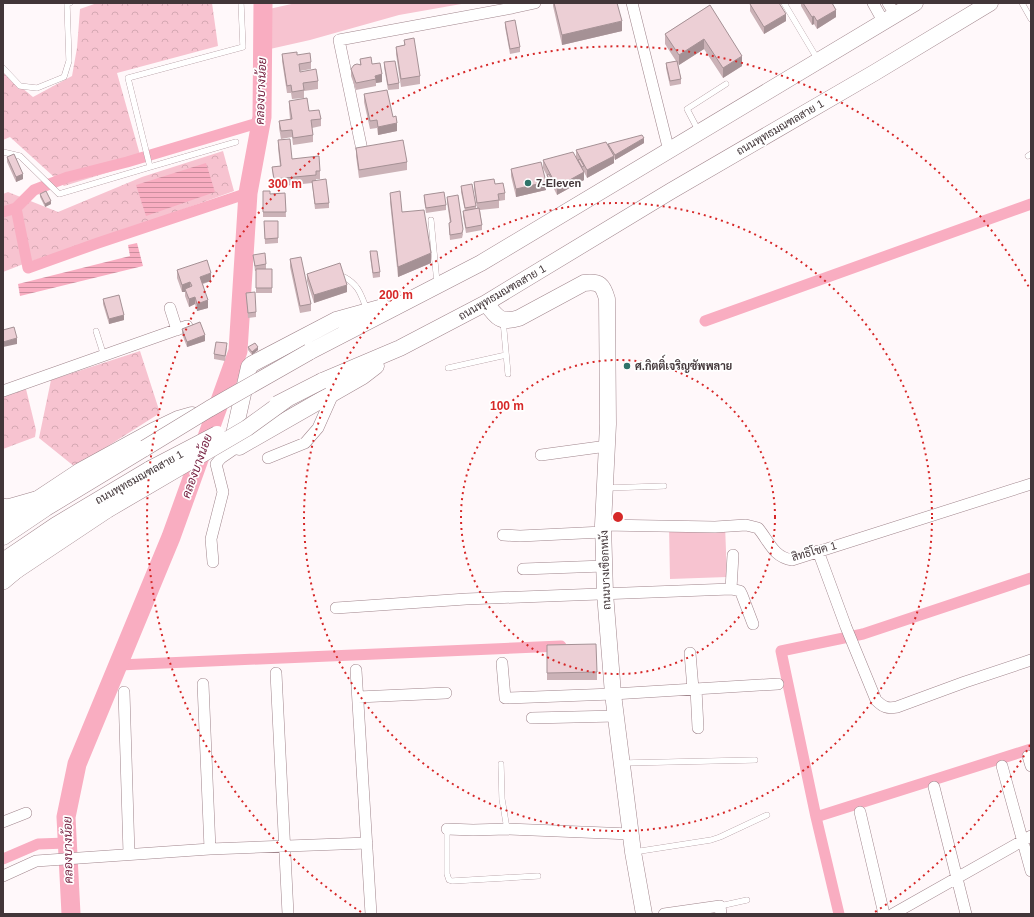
<svg xmlns="http://www.w3.org/2000/svg" width="1034" height="917" viewBox="0 0 1034 917" font-family="Helvetica,Sarabun,sans-serif">
<style>
.green{fill:#f7c3d0}
.forest{fill:url(#forest-crowns)}
.water{fill:url(#water-rules)}
.lines{fill:none;stroke-linecap:round;stroke-linejoin:round}
.canal{stroke:#f9adc1;stroke-width:11}
.river{stroke:#f9adc1;stroke-width:19}
.lane-casing{stroke:#a0858c;stroke-width:6}
.street-casing{stroke:#a0858c;stroke-width:12}
.secondary-casing{stroke:#a0858c;stroke-width:17}
.primary-casing{stroke:#a0858c;stroke-width:18}
.lane{stroke:#fff;stroke-width:5.5}
.street{stroke:#fff;stroke-width:11}
.secondary{stroke:#fff;stroke-width:16}
.primary{stroke:#fff;stroke-width:17}
.secondary-bridge-casing{stroke:#a0858c;stroke-width:17;stroke-linecap:butt}
.secondary-bridge{stroke:#fff;stroke-width:16}
.wall{fill:#cbb2b7}
.shaded-wall{fill:#a59195}
.building{fill:#eccfd5;stroke:#a59195}
.ring{fill:none;stroke:#d62828;stroke-width:2;stroke-dasharray:2 4}
.poi-dot{fill:#2e746a;stroke:#fff;stroke-width:1.5}
.labels{text-anchor:middle;dominant-baseline:central;stroke-width:3.5;stroke-linejoin:round;paint-order:stroke}
.street-label{font-size:11px;fill:#423639;stroke:#fff}
.poi-label{font-size:11px;font-weight:bold;fill:#423639;stroke:#fff;text-anchor:start}
.water-label{font-size:12px;font-style:italic;fill:#721c3c;stroke:#fff}
.centre{fill:#d62828;stroke:#fff;stroke-width:2}
.ring-label{font-size:12px;text-anchor:middle;font-weight:bold;fill:#d62828;stroke:#fff;stroke-width:3.5;stroke-linejoin:round;paint-order:stroke}
</style>
<defs>
<pattern id="forest-crowns" width="20" height="18" patternUnits="userSpaceOnUse"><rect width="20" height="18" fill="#f7c3d0"/><path d="M2 6a3 3 0 1 1 6 0M12 15a3 3 0 1 1 6 0" fill="none" stroke="#d5a8b3"/></pattern>
<pattern id="water-rules" width="6" height="5" patternUnits="userSpaceOnUse"><rect width="6" height="5" fill="#f9adc1"/><path d="M0 2.5h6" fill="none" stroke="#cb8e9e"/></pattern>
</defs>
<rect width="100%" height="100%" fill="#fff8fa"/>
<path class="green" d="M296 3H467L399 15 310 40 270 49 269 9Z
M725 525 727 577 670 579 669 526Z"/>
<path class="forest" d="M97 3H212L218 46 117 73 142 162 64 186 10 137 3 140V72L33 97 72 76 77 48 80 9Z
M223 151 234 191 109 236 26 263 3 272V194L8 192 58 212 142 177Z
M140 351 160 413 75 467 39 438 51 380Z
M26 389 36 430 35 437 3 449V397Z"/>
<path class="water" d="M206 163 215 192 146 216 136 185Z
M137 243 143 266 20 296 18 284 130 256 128 245Z"/>
<g class="lines">
<path class="canal" d="M16 208 34 190 68 177 127 162 261 122
M3 212 16 208 28 268 98 243 248 193
M705 321 1031 204
M119 665 561 646
M816 817 1031 749
M3 859 38 844 67 843
M839 914 816 817 781 651 863 634 1031 578"/>
<path class="river" d="M71 914 66 817 77 764 171 537 238 351 248 193 262 117 263 3"/>
<defs>
<path id="lane" d="M784 3 818 60
M1022 3 1031 19
M3 68 20 86 37 88 64 77 69 61 67 4 70 3
M698 130 687 109 726 84
M3 152 20 156 59 194 150 167 128 78 243 47 241 3
M1028 156 1031 154
M150 167 236 142
M431 220 437 283
M344 277C359 285 361 295 367 310
M503 320 508 374
M96 331 104 356
M448 368 506 355
M606 488 664 486
M624 763 755 760
M501 764 502 799 507 829
M447 829V874L449 880 452 881 538 876
M634 852 711 840 720 837 767 815
M720 906 747 900"/>
<path id="street" d="M632 3 669 151
M873 3 883 21
M888 3 895 14
M362 150 339 40 512 8 535 3
M170 308 177 330
M3 391 187 326
M541 455 607 446
M268 458 305 443 318 428 334 392
M603 525 715 527 746 525 758 528C769 541 773 557 792 560L1031 484
M503 535 520 536 603 532
M818 551 846 627 876 700C883 707 887 709 897 707L965 682 1031 660
M733 555 731 589 740 591 742 595 753 624
M213 562 211 539 223 492 216 464 221 458 237 447
M523 569 604 566
M336 608 466 599 731 589
M690 653 693 689
M502 663 505 698 613 694 778 684
M356 670 371 914
M276 673 288 914
M203 684 210 849
M696 689 698 728
M124 692 129 854
M358 697 446 693
M532 718 616 716
M1028 756 1031 766
M1002 766 1031 871
M934 787 966 914
M860 812 884 914
M3 822 26 813
M447 829 473 830 507 829 631 834
M3 876 36 861 210 849 367 843
M664 914 720 906 721 914
M893 914 1031 836"/>
<path id="secondary" d="M486 303C496 317 501 324 519 318L584 283C600 281 603 285 607 299L608 424 603 525 605 593 613 694 633 852 644 914
M309 352 481 263 915 3
M376 366 363 376 239 447 233 445 232 443 249 367 252 364 336 320 383 307
M322 381 400 348 486 303 671 191 874 73 990 3
M3 522 80 471 153 431 178 419 192 415
M3 537 46 508 145 448
M3 561 56 525 150 469
M5 578 107 510"/>
<path id="primary" d="M3 507 8 508 36 500
M3 581 16 570"/>
</defs>
<use href="#lane" class="lane-casing"/>
<use href="#street" class="street-casing"/>
<use href="#secondary" class="secondary-casing"/>
<use href="#primary" class="primary-casing"/>
<use href="#lane" class="lane"/>
<use href="#street" class="street"/>
<use href="#secondary" class="secondary"/>
<use href="#primary" class="primary"/>
<defs>
<path id="secondary-bridge" d="M277 404 322 381
M145 448 209 409 309 352
M150 469 217 434
M107 510 247 428 287 399"/>
</defs>
<use href="#secondary-bridge" class="secondary-bridge-casing"/>
<use href="#secondary-bridge" class="secondary-bridge"/>
</g>
<path class="wall" d="M553 3H554L622 31 562 45 553 6Z
M801 3H832L836 17 817 29 814 24 812 25 801 6Z
M750 4 786 21 764 34 750 11Z
M710 5 742 66 723 78 704 49 679 65 678 63 681 79V84L670 86 666 68V63L676 61 665 44V34Z
M505 22 520 47V52L510 54 505 27Z
M404 40 420 76V84L401 87 396 54V47L404 45Z
M282 54 297 55 311 62V69L300 71V72L318 81V89L304 91V98L292 99 291 93H287L282 61Z
M360 59 372 64 382 82 376 83V86L356 90 351 76V69L360 65Z
M384 62 399 83V89L388 90 384 67Z
M364 94 393 117 397 131 378 135 377 128 370 129 364 102Z
M289 101 309 111 321 119V126L312 128 313 135V142L293 145 292 137 281 139 279 128V121L290 119 289 108Z
M278 140 292 159 320 171V179H316V180L329 203V208L315 209 312 183 274 187 272 167 280 166 278 148Z
M644 143 615 160 614 158V163L587 178 584 172V180L557 195 553 187 551 188 547 180V176L543 168V160L576 158V150L608 146V144Z
M356 148 407 162V170L359 178 356 156Z
M7 157 23 179 16 182 7 162Z
M511 169 546 190 516 197 511 176Z
M474 182 495 184 505 193V200L499 201V208L480 210 482 225V230L466 233 463 216V211H465L461 192V186L476 206V209L477 208 474 189Z
M263 191 270 194 285 193 286 217H263Z
M390 193 402 212 431 263 398 277 390 202Z
M40 194 51 204 45 207 40 197Z
M424 195 446 205V210L426 213 424 200Z
M447 197 463 234 462 238 450 240 449 228V223H450L447 202Z
M264 221 278 238V243L265 244Z
M370 251 380 272V277L373 278 370 256Z
M253 255 266 264V269H272V293H256V271H255Z
M290 259 311 304V311L300 313 290 267Z
M177 270 211 281 203 284 208 308 197 311 195 304 189 307 185 296V292H182L177 278Z
M307 274 347 292 314 303 307 281Z
M246 293 256 312V317L248 318Z
M103 299 124 320 109 324 103 304Z
M182 329 205 341 187 347 182 334Z
M248 347 258 350 252 355 248 350Z
M227 348 225 361 214 359V354Z
M547 645 597 672V680H547Z"/>
<path class="shaded-wall" d="M836 10V17L817 29V21Z
M786 14V21L764 34V27Z
M814 16V24L812 25V17Z
M622 21V31L562 45V35Z
M704 39V49L679 65V55Z
M742 56V66L723 78V68Z
M382 74V82L376 83 375 76Z
M397 123V131L378 135V127Z
M644 138V143L615 160V155Z
M614 156V163L587 178V170Z
M584 172V180L557 195V187Z
M23 174V179L16 182V177Z
M546 182V190L516 197V189Z
M553 182V187L551 188V183Z
M51 201V204L45 207V204Z
M431 253V263L398 277V267Z
M211 273V281L200 284V277Z
M190 282V290L185 289V292H182V285Z
M347 285V292L314 303V295Z
M195 297V304L189 307V299Z
M208 300V308L197 311V304Z
M124 315V320L109 324V319Z
M205 335V341L187 347V342Z
M17 338V344L3 347V342Z
M258 347V350L252 355V352Z"/>
<path class="building" d="M554 3H617L622 21 562 35Z
M751 3H779L786 14 764 27 750 4Z
M803 3H832L836 10 817 21 814 16 812 17Z
M710 5 742 56 723 68 704 39 679 55 665 34Z
M515 20 520 47 510 49 505 22Z
M414 38 420 76 401 79 396 47 405 45 404 40Z
M297 52V55L310 53 311 62 299 64 300 72 316 69 318 81 303 83 304 90 292 92 291 85 287 86 282 54Z
M371 57 372 64 380 63 382 74 375 76 376 79 356 83 351 69 354 65 357 64 361 65 360 59Z
M395 61 399 83 388 85 384 62Z
M677 61 681 79 670 81 666 63Z
M387 90 393 117 396 116 397 123 378 127 377 120 370 121 364 94Z
M307 98 309 111 319 110 321 119 311 120 313 135 293 138 292 130 281 131 279 121 292 119 289 101Z
M642 135 644 138 615 155 608 144Z
M290 139 292 159 319 156 320 171H316V175L274 179 272 167 281 166 278 140Z
M403 140 407 162 359 170 356 148Z
M606 142 614 156 587 170 576 150Z
M573 152 584 172 557 187 543 160Z
M14 154 23 174 16 177 7 157Z
M580 159 584 166 582 167 578 160Z
M541 162 546 182 516 189 511 169Z
M549 174 553 182 551 183 547 175Z
M326 179 329 203 315 204 312 181Z
M494 179 495 184 503 183 505 193 498 194 499 200 477 203 474 182Z
M472 184 476 206 465 208 461 186Z
M46 191 51 201 45 204 40 194Z
M263 191H270V194L285 193 286 212H263Z
M400 191 402 212 424 210 431 253 398 267 390 193Z
M444 192 446 205 426 208 424 195Z
M458 195 463 229 462 233 450 235 449 223 451 222 447 197Z
M479 208 482 225 466 228 463 211Z
M264 221H278V238L265 239Z
M370 251H377L380 272 373 273Z
M265 253 266 264 255 266 253 255Z
M301 257 311 304 300 306 290 259Z
M207 260 211 273 200 277 208 300 197 304 195 297 189 299 185 289 192 286 190 282 182 285 177 270Z
M340 263 347 285 314 295 307 274Z
M256 269H272V288H256Z
M255 292 256 312 248 313 246 293Z
M119 295 124 315 109 319 103 299Z
M200 322 205 335 187 342 182 329Z
M14 327 17 338 3 342V330Z
M216 342 227 343 225 356 214 354Z
M255 343 258 347 252 352 248 347Z
M596 644 597 672 547 673V645Z"/>
<g class="ring">
<circle cx="618" cy="517" r="157"/>
<circle cx="618" cy="517" r="314"/>
<path d="M1030 745A471 471 0 0 1 875 912M361 912A471 471 0 1 1 1030 289"/>
</g>
<g class="poi-dot">
<circle cx="528" cy="183" r="4"/>
<circle cx="627" cy="366" r="4"/>
</g>
<g class="labels">
<g class="street-label">
<text transform="translate(780 127) rotate(-30)">ถนนพุทธมณฑลสาย 1</text>
<text transform="translate(502 292) rotate(-30)">ถนนพุทธมณฑลสาย 1</text>
<text transform="translate(139 477) rotate(-29)">ถนนพุทธมณฑลสาย 1</text>
<text transform="translate(814 551) rotate(-16)">สิทธิโชค 1</text>
<text transform="translate(605 570) rotate(-92)">ถนนบางเชือกหนัง</text>
</g>
<g class="poi-label">
<text x="536" y="183">7-Eleven</text>
<text x="635" y="366">ศ.กิตติ์เจริญซัพพลาย</text>
</g>
<g class="water-label">
<text transform="translate(261 91) rotate(-88)">คลองบางน้อย</text>
<text transform="translate(197 466) rotate(-70)">คลองบางน้อย</text>
<text transform="translate(68 850) rotate(-91)">คลองบางน้อย</text>
</g>
</g>
<circle cx="618" cy="517" r="6" class="centre"/>
<g class="ring-label">
<text x="285" y="188">300 m</text>
<text x="396" y="299">200 m</text>
<text x="507" y="410">100 m</text>
</g>
<rect width="1034" height="917" fill="none" stroke="#423639" stroke-width="8"/>
</svg>
